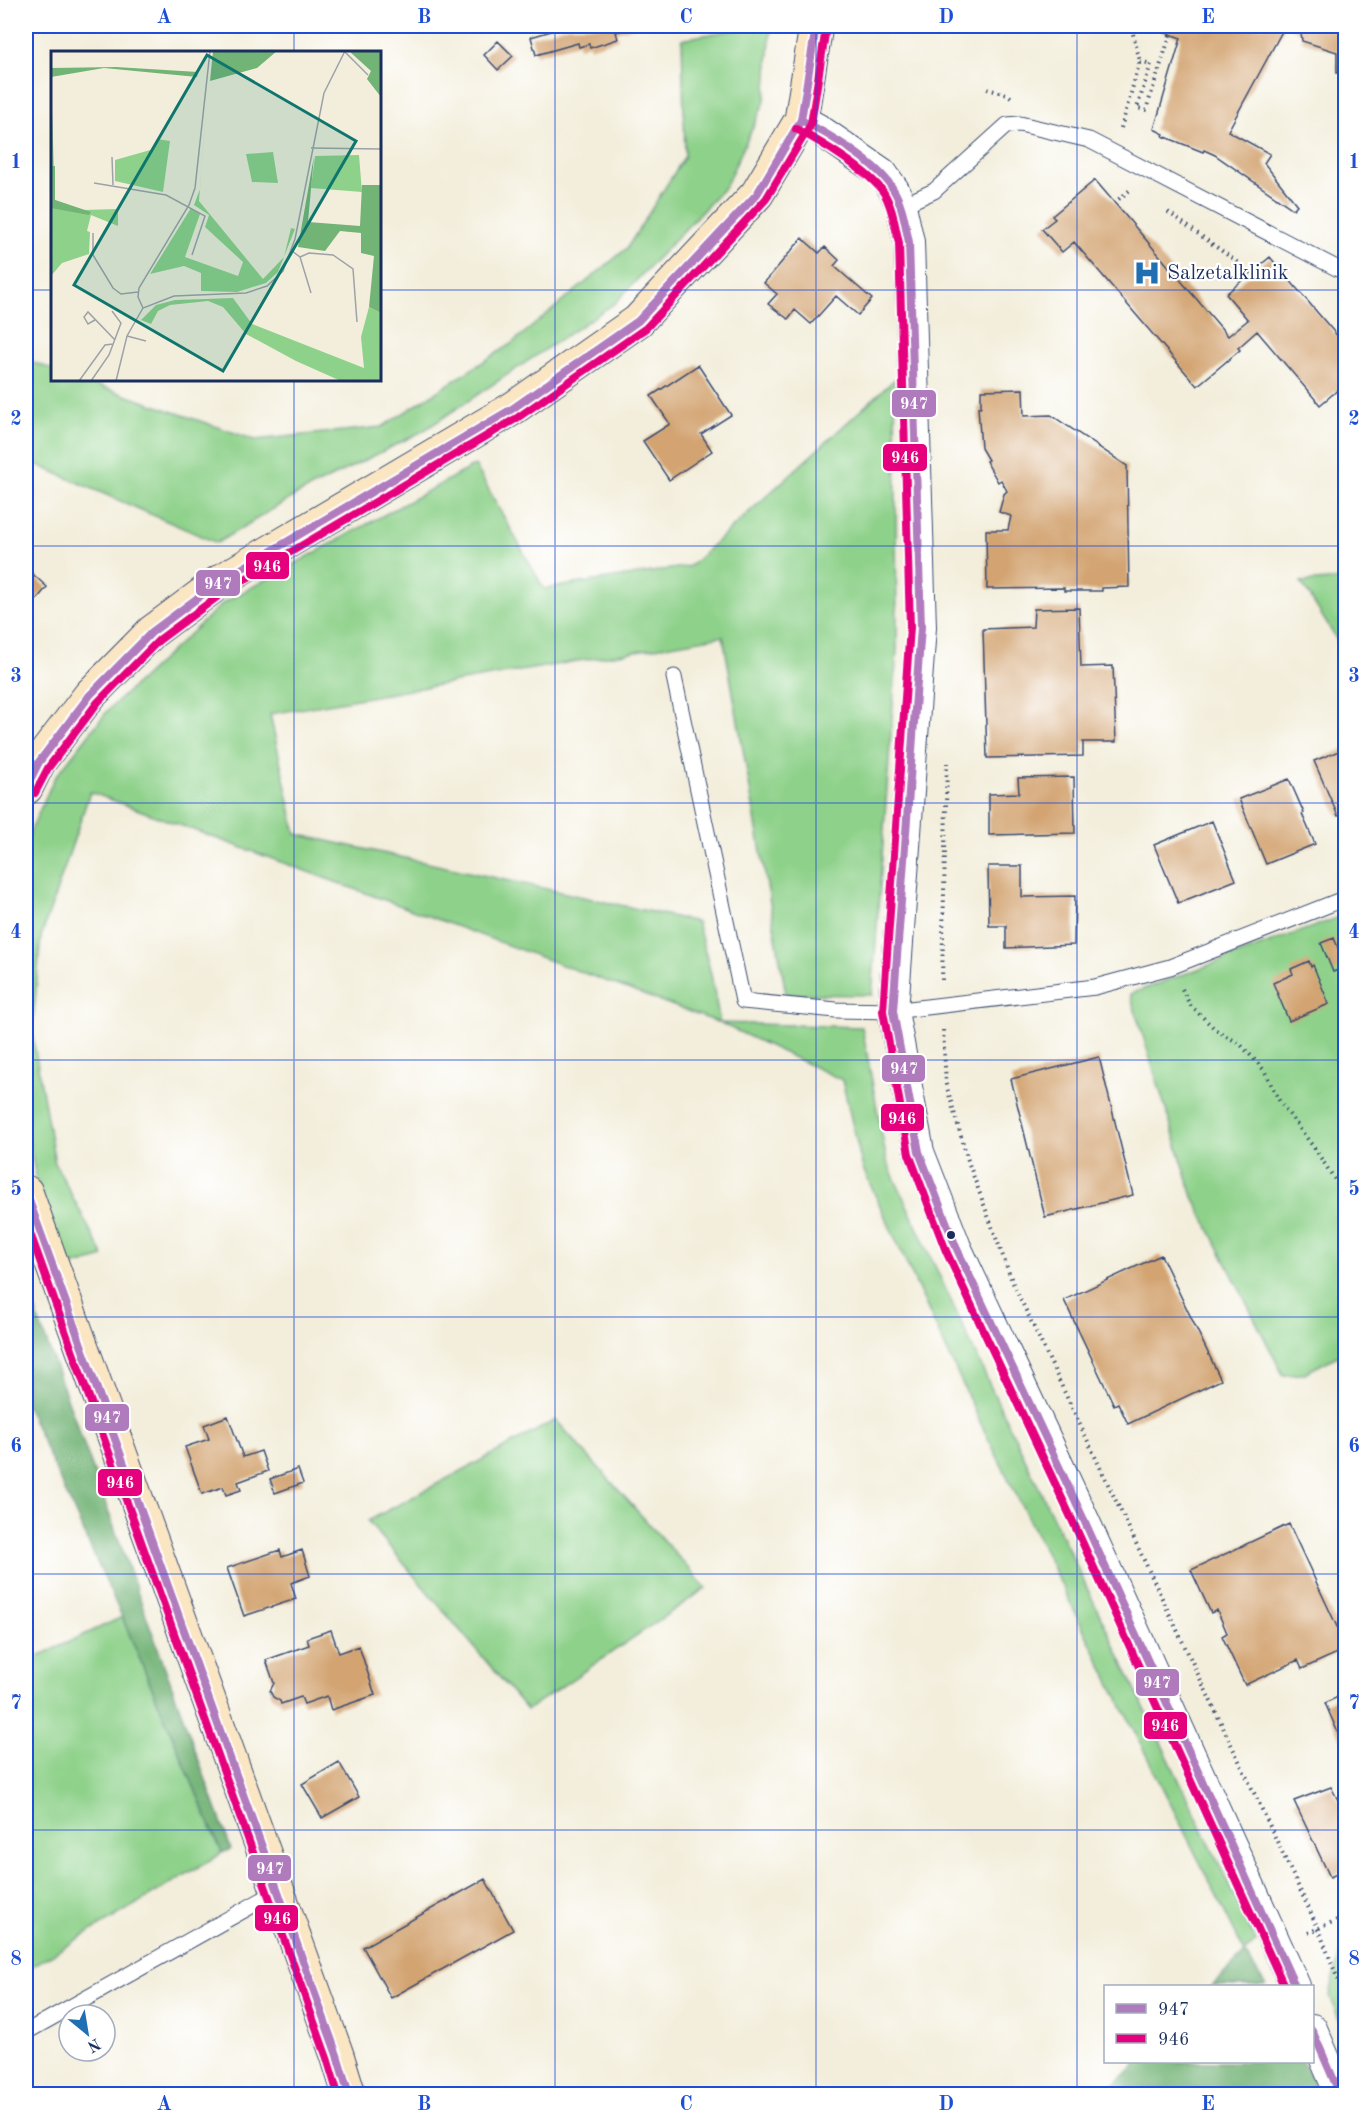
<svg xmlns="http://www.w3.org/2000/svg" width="1371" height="2120" viewBox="0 0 1371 2120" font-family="'Old Standard TT',serif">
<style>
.green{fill:#8ed18a;stroke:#548074;stroke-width:1.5}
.forest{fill:#72b376;stroke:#46716a;stroke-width:1.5}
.building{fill:#d3a472}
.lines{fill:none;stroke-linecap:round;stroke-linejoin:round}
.service-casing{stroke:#3b4c71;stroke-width:17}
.minor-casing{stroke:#3b4c71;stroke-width:32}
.secondary-casing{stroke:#3b4c71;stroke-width:35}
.path{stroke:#3b4c71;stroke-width:4;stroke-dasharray:1.5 4.5;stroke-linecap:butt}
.service{stroke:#fff;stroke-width:15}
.minor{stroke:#fff;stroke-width:30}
.secondary{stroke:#fbe6c4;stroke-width:33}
.bus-1-casing{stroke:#fff;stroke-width:12}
.bus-2-casing{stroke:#fff;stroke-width:12}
.bus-1{stroke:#b07bbd;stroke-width:8}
.bus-2{stroke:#e5007d;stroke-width:8}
.grid{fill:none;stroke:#1d4ed8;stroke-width:1.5;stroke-opacity:0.55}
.bus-dot{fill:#1b2f5e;stroke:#fff;stroke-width:2}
.labels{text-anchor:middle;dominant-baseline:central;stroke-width:4.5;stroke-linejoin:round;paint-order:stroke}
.poi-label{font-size:21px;fill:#1b2f5e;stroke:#fff;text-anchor:start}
.inset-road{fill:none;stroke:#9da2a9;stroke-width:1.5}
.view{fill:#0f766e;fill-opacity:0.15;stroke:#0f766e;stroke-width:3}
.inset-edge{fill:none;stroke:#1b2f5e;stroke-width:3}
.line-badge{stroke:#fff;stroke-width:2}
.badge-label{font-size:16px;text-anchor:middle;font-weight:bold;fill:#fff}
.neatline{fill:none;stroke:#1d4ed8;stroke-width:2}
.grid-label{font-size:20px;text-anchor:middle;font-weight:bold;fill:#1d4ed8}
</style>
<rect width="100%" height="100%" fill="#fff"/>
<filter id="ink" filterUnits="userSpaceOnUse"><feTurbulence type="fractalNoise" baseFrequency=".0167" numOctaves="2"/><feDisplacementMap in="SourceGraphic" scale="12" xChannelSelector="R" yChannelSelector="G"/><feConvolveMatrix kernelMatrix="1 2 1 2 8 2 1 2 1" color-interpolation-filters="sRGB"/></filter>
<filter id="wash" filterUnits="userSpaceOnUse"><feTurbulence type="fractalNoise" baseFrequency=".008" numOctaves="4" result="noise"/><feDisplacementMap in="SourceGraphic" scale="24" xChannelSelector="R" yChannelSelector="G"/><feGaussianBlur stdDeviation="1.35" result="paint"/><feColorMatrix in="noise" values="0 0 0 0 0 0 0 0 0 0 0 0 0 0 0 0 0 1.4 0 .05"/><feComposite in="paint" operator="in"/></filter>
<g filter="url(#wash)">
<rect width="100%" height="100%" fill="#f3eedb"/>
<path class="green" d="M757 26H771L765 101 725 187 615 303 423 431 298 494 217 543 26 460V360L52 369V380H82L255 440 382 427 511 344 627 248 685 156 682 39Z
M895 379 897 649 872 995 786 994 723 636 270 714 296 834 697 922 711 974 720 1023 862 1027 887 1162 995 1396 1256 1941 1245 1953 979 1420 863 1169 842 1080 720 1023 90 792 41 937 32 1033 55 1163 104 1257 65 1268 36 1177 26 1129V849L29 834 54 779 108 710 223 603 475 465 544 589 690 566Z
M1345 579H1346L1345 653 1301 582Z
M1345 915V1352L1303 1374 1283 1375 1193 1197 1130 994Z
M556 1420 706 1588 527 1710 368 1521Z
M122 1617 222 1853 26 1970V1662Z
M1345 1930V2037L1330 1995Z"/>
<path class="forest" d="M26 1285 231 1849 222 1853 122 1617 26 1405Z
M1245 1953 1266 1986H1212Z
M1138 2062H1303L1319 2094H1105Z"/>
<g id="blocks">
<path class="building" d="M568 26H637L616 32 618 39 590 48 589 44 579 47 578 43 536 55 531 37Z
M1160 26H1346V70L1337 73V52L1302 41 1301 33 1285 26 1228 131 1270 154 1264 163 1297 205 1293 209 1215 155 1204 150 1203 152 1163 136 1164 134 1154 129 1181 38 1158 30Z
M498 41 513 56 498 70 484 55Z
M1095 180 1228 336 1248 320 1226 294 1270 257 1346 346V383L1320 405 1257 331 1238 348 1240 350 1197 386 1074 242 1062 252 1042 229 1055 219 1052 216Z
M802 238 819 253 825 247 839 260 834 266 872 299 858 315 836 296 811 324 795 310 788 319 768 304 777 294 764 283Z
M698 365 731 415 701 434 712 451 669 480 643 441 670 424 651 396Z
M1023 389 1024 416 1051 415 1127 466 1129 587 1102 588V591H1064V588L987 589 986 530H1008L1011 516 999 512 1004 494 1007 491 1001 480 998 482 986 461 988 460 981 448 978 407H981V390Z
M26 568 47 587 26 612Z
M1079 608 1081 667 1113 666 1116 742H1083V756L987 758 983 629 1033 627 1034 609Z
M1346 748V813L1338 816 1314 761Z
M1074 777 1075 833 989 835V794L1019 793 1018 778Z
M1289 779 1304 813 1302 814 1315 844 1266 864 1239 799Z
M1212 821 1236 880 1178 903 1154 845Z
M988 866H1022V897L1075 896 1074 945 1006 948V926H989Z
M1334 938 1346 967 1333 972 1321 943Z
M1309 961 1311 967 1313 965 1329 1004 1289 1021 1273 983 1293 974 1291 969Z
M1099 1057 1133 1195 1045 1217 1011 1079Z
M1161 1255 1221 1380 1128 1424 1118 1403 1114 1405 1064 1300Z
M228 1416 243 1457 261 1451 268 1471 238 1482 241 1490 226 1495 223 1487 202 1494 185 1447 209 1439 204 1425Z
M298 1469 303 1483 275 1493 270 1479Z
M1289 1524 1346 1646V1649L1302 1669 1298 1660 1245 1685 1222 1636 1227 1633 1217 1610 1211 1613 1191 1570Z
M280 1550 282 1557 302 1550 310 1576 291 1583 296 1599 244 1616 227 1568Z
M331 1630 339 1653 359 1646 375 1695 331 1710 327 1696 304 1704 301 1697 281 1704 280 1701 273 1697 270 1691 274 1683 266 1660 309 1645 307 1638Z
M1346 1693V1751L1325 1703Z
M339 1762 359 1797 322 1818 302 1784Z
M1331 1787 1346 1815V1870L1330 1877 1294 1801Z
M485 1879 513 1930 391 1998 363 1947Z"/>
</g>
</g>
<g filter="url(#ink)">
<use href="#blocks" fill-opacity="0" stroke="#3b4c71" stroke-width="1.5"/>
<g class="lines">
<defs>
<path id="service" d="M901 206 934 191 1007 125 1020 124 1089 140 1346 273
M674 677 743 1001 836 1010 893 1011 1095 987 1170 967 1346 898
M26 2032 278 1891"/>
<path id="minor" d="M801 120 818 129 882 173 894 190 901 206 909 242 921 627 893 1011 919 1152 956 1247 1084 1520 1295 1986
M1312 2029 1340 2094"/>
<path id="secondary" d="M26 788 39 762 90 695 152 632 219 582 512 409 638 321 757 194 801 120 816 26
M26 1192 337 2055 349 2094"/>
</defs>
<use href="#service" class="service-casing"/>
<use href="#minor" class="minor-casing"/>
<use href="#secondary" class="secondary-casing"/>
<path class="path" d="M1181 26 1185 27
M1140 61 1151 64 1137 108 1146 110 1173 26
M987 89 1007 94 1012 98
M1121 128 1140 61 1132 30 1133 26
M1114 203 1130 190
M1168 212 1237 262 1249 275
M942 980 947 763
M1182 989 1190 1005 1216 1030 1240 1044 1264 1070 1280 1102 1315 1149 1341 1189H1346
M943 1030 946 1084 969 1164 1012 1281 1318 1928 1346 2000
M1308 1933 1346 1916"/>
<use href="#service" class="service"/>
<use href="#minor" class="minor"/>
<use href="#secondary" class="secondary"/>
<defs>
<path id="bus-1" d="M801 120C828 134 878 163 893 189 903 205 905 224 909 242L921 627 893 1011 919 1152 956 1247 1084 1520 1295 1986
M26 788 39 762 90 695 152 632 219 582 512 409 638 321 757 194 801 120 816 26
M26 1192 337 2055 349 2094
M1312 2030 1340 2094"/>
<path id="bus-2" d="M796 129C821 142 869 171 884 193 893 208 895 227 899 243L910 627 883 1011 909 1154 946 1251 1074 1524 1284 1986
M35 793 48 768 98 702 159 640 225 591 517 418 646 328 766 199 811 124 826 28
M26 1222 327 2058 338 2094"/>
</defs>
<use href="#bus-1" class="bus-1-casing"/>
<use href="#bus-2" class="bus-2-casing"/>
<use href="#bus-1" class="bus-1"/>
<use href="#bus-2" class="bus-2"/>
</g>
</g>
<path class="grid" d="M294 26V52M555 26V2094M816 26V2094M1077 26V2094M26 290H52M380 290H1346M294 380V2094M26 546H1346M26 803H1346M26 1060H1346M26 1317H1346M26 1574H1346M26 1830H1346"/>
<defs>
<symbol id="hospital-bare" viewBox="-9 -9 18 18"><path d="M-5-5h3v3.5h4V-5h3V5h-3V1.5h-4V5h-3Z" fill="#1f6fb2" stroke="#fff" stroke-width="2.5" paint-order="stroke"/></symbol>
</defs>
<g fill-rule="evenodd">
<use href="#hospital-bare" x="1128" y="254" width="38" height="38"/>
</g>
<circle class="bus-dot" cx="951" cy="1235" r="5"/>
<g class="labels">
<g class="poi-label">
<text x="1167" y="273">Salzetalklinik</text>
</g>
</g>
<g transform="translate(51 51)">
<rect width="330" height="330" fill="#f3eedb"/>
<path d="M0 29 4 149 32 159 67 158V175L40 164 36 180 39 181 38 203 11 212 0 225ZM157 30 148 150 212 228 233 206 240 177 244 178 227 221 215 232 186 241 150 240V222L133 215 99 223 140 157 149 163 134 206 187 225 192 211 154 176 158 164 143 154 149 138ZM106 88 119 90 112 141 64 130V109L103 98ZM222 101 227 132 201 131 195 103ZM308 104 311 141 260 137 264 105ZM182 247 201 273 313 317 310 286 318 256 330 262V330H290L245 310 195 283 172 256 157 250 119 254 107 260 100 273 90 269 105 254 124 249Z" fill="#8ed18a"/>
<path d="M162 0H226L206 17 159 30ZM298 0H330V46L316 28 320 20ZM65 16 147 21 146 26 53 17 0 26V17ZM263 105 257 171 309 175 311 134H330V262L318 256 323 205 310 202V182L289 180 274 200 247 196ZM0 115H4V149L40 161 38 164 0 157Z" fill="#72b376"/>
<path class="inset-road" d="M294 1 317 24M260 97 330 98M61 106 62 134M43 132 115 144 154 165 141 204M42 182V204L62 237 70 243 87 241M241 200 249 206 260 242M249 206 258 202 282 204 302 218 306 271M92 257 87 246 88 237 138 154 144 137 159 0M44 269 37 273 33 266 37 261 64 289M76 285 95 290M28 330 54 294 62 293M40 330 58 304 70 272 61 260M65 330 76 285 92 257 123 245 195 242 216 235 232 220 244 188 273 42 294 0"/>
<path class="view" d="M156 4 305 90 172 320 23 234Z"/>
<rect width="330" height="330" class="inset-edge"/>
</g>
<g class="line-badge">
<rect x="891" y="389" width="46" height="29" rx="6" fill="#b07bbd"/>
<rect x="882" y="443" width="46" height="29" rx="6" fill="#e5007d"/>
<rect x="245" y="551" width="45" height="29" rx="6" fill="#e5007d"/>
<rect x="195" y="569" width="46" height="28" rx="6" fill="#b07bbd"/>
<rect x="881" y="1054" width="45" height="29" rx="6" fill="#b07bbd"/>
<rect x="880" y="1103" width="45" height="29" rx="6" fill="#e5007d"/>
<rect x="84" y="1403" width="46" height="29" rx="6" fill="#b07bbd"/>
<rect x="97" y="1468" width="46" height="29" rx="6" fill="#e5007d"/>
<rect x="1135" y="1668" width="45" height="29" rx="6" fill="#b07bbd"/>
<rect x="1143" y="1711" width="45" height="29" rx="6" fill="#e5007d"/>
<rect x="247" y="1854" width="45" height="28" rx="6" fill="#b07bbd"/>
<rect x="254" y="1904" width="45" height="28" rx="6" fill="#e5007d"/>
</g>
<g class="badge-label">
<text x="914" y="409">947</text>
<text x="905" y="463">946</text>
<text x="267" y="572">946</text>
<text x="218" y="589">947</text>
<text x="904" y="1074">947</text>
<text x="902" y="1124">946</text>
<text x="107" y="1423">947</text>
<text x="120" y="1488">946</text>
<text x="1157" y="1688">947</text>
<text x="1165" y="1731">946</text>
<text x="270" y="1874">947</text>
<text x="277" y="1924">946</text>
</g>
<rect width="1371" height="2120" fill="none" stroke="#fff" stroke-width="66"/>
<rect x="1104" y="1985" width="210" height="78" fill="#ffffff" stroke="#a4acbf" stroke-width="1.5"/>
<rect x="1116" y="2004" width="30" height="9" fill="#b07bbd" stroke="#a4acbf" stroke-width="1.5"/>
<text x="1158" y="2015" font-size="18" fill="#1b2f5e">947</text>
<rect x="1116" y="2034" width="30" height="9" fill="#e5007d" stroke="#a4acbf" stroke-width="1.5"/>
<text x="1158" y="2045" font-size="18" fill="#1b2f5e">946</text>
<g transform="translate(87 2033) rotate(150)"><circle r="28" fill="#ffffff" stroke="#a4acbf" stroke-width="1.5"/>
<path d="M0-4.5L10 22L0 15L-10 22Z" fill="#1f6fb2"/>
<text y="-9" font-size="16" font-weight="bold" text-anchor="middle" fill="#1b2f5e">N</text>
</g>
<rect x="33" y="33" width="1305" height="2054" class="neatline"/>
<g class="grid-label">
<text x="164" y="23">A</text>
<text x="424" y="23">B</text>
<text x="686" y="23">C</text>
<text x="946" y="23">D</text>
<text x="1208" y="23">E</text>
<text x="16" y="168">1</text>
<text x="1354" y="168">1</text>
<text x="16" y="425">2</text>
<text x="1354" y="425">2</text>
<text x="16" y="682">3</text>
<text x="1354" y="682">3</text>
<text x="16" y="938">4</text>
<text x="1354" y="938">4</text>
<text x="16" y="1195">5</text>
<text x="1354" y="1195">5</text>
<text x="16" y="1452">6</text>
<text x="1354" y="1452">6</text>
<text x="16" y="1709">7</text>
<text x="1354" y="1709">7</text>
<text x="16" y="1965">8</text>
<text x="1354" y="1965">8</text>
<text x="164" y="2110">A</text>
<text x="424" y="2110">B</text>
<text x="686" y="2110">C</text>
<text x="946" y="2110">D</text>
<text x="1208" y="2110">E</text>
</g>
</svg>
